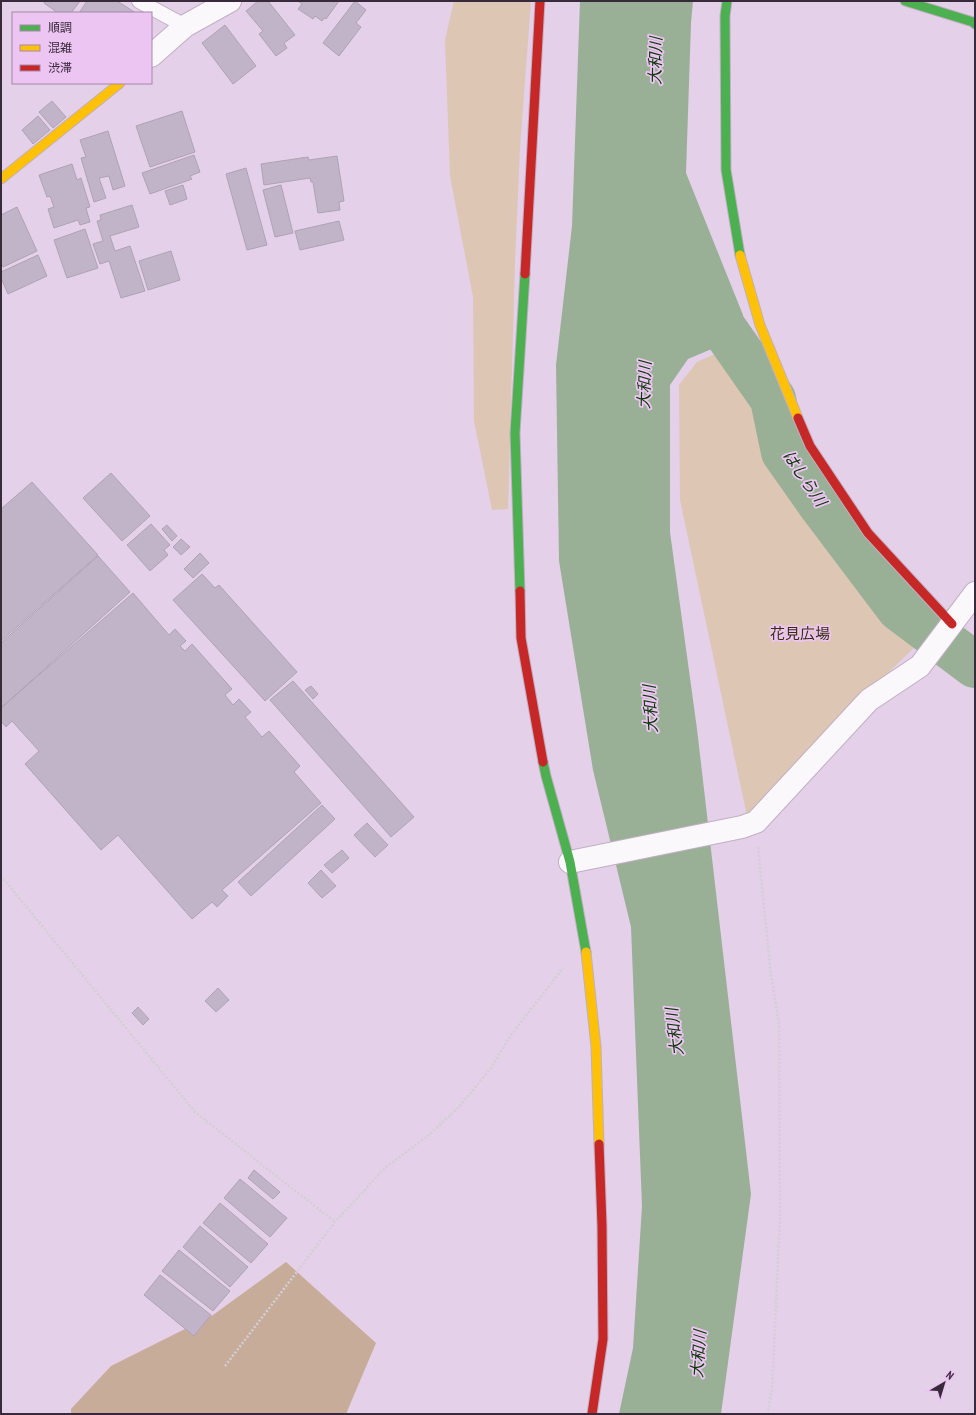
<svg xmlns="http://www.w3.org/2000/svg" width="976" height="1415" viewBox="0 0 976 1415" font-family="'PT Sans Narrow','Noto Sans JP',sans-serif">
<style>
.green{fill:#dec6b5}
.forest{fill:#c6ac99}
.water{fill:#99b097}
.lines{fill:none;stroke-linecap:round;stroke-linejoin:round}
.river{stroke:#99b097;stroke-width:46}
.building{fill:#c1b4c9;stroke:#afa2b6}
.lane-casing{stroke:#c0afc3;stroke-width:16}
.street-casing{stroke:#c0afc3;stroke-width:24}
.fast-casing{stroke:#c0afc3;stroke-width:11}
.slow-casing{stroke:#c0afc3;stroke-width:11}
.jam-casing{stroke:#c0afc3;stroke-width:11}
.path{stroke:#d5ced6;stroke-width:2.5;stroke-dasharray:2 2;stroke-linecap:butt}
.lane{stroke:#fbf8fc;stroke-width:14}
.street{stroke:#fbf8fc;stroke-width:22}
.fast{stroke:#4caf50;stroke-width:9}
.slow{stroke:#ffc107;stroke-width:9}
.jam{stroke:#c62828;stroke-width:9}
.labels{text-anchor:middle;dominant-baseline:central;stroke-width:3.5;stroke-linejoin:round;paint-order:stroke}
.park-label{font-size:15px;fill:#392c12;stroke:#ecc5f2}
.water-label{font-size:16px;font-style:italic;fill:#0d3809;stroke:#ecc5f2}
</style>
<rect width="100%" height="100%" fill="#e4d0e8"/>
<path class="green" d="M454 1H531L520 148 515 263 508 509 492 510 474 421 473 297 450 176 445 40Z
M731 352 760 390 766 404 778 456 920 642 865 695 747 816 680 500 679 385 697 362 717 353Z"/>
<path class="forest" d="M286 1262 376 1343 346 1414H71V1409L111 1366 213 1315Z"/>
<path class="water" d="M580 1H693L691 23 686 173 743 315 745 347 714 348 688 359 670 385V532L697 729 751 1194 721 1414H619L633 1348 642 1206 631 927 593 770 559 561 556 365 572 226Z"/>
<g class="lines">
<path class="river" d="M701 296 773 399 784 452 822 506 899 608 975 665"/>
</g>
<path class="building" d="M45 1H80L71 13H58L44 3Z
M87 1H117L136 13H79Z
M258 1H268L295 35 284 43 287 48 276 56 259 34 263 31 246 11Z
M298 1H339L326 19 324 18 322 21 315 16 313 19 298 9 302 4Z
M355 1 366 10 356 23 361 27 339 56 323 43Z
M225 25 256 66 233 84 202 43Z
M52 101 66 117 53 128 39 112Z
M182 111 195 152 150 167 136 126Z
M38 116 50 130 33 144 22 130Z
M108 131 125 186 113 190 109 176 99 178 106 198 94 202 81 158 86 157 80 140Z
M194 155 200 172 190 176 192 179 150 194 142 173Z
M337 156 344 201 339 202 340 210 318 213 313 182H311L310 178 264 185 261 164 308 157 309 160Z
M72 164 77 180 81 178 90 207 86 208 90 222 80 225 78 220 54 228 48 209 54 207 50 196 47 197 39 175Z
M246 168 267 245 247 250 226 174Z
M183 185 187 199 170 205 165 191Z
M281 185 293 233 275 237 263 190Z
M132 205 139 227 110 236 115 251 130 246 145 291 121 298 109 261 100 264 93 244 103 241 97 221 101 220 100 215Z
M17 207 37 251 3 267 1 263V215Z
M339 221 344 240 300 250 295 231Z
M85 229 98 268 67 278 54 240Z
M171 251 180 280 148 290 139 261Z
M38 255 47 276 8 294 1 278V272Z
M111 473 150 516 122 541 83 498Z
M32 482 98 555 1 641V509Z
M151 524 170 545 164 550 168 555 150 571 127 545Z
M167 525 177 536 172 541 162 529Z
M181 539 190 547 181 555 173 547Z
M200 553 209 563 193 578 184 569Z
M98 556 130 592 1 708V643Z
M202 574 215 588 219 585 297 672 265 701 173 600Z
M133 593 169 635 175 629 186 641 180 646 185 651 192 644 232 689 225 695 233 705 239 699 251 712 245 717 262 737 269 731 300 766 294 772 321 803 222 890 228 896 217 907 212 902 192 919 118 835 101 850 25 764 39 751 12 721 6 727 1 721V708Z
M293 681 414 817 391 837 270 700Z
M311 686 318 694 313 699 305 690Z
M322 805 335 819 251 896 238 882Z
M367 823 388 845 375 857 354 835Z
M342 850 349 858 332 873 324 865Z
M321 870 336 886 322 898 308 883Z
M218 988 229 1000 216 1012 205 1001Z
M138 1007 149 1019 143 1025 132 1013Z
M254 1170 280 1192 273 1199 248 1178Z
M240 1179 287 1218 270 1237 224 1198Z
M220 1203 268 1244 251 1263 203 1223Z
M200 1226 248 1267 230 1287 183 1247Z
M179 1250 230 1291 213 1311 162 1271Z
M160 1275 211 1315 194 1336 144 1295Z"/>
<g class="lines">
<defs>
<path id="lane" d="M139 1 185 26"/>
<path id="street" d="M151 56 185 26 230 1
M570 862 742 827 756 822 869 700 920 666 975 593"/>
<path id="fast" d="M727 1 725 16 726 170 740 255
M905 1 973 22 975 24
M520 591 515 433 525 274
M543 762 546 776 570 862 586 952"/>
<path id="slow" d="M1 179 120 83
M740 255 760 325 798 418
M586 952 596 1047 599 1144"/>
<path id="jam" d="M525 274 540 1
M798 418 810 446 868 533 952 624
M520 591 521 638 543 762
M592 1414 603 1339 602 1226 599 1144"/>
</defs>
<use href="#lane" class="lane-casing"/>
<use href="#street" class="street-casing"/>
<use href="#fast" class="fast-casing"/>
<use href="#slow" class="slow-casing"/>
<use href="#jam" class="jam-casing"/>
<path class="path" d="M758 847 771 976 779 1023 780 1218 772 1391 767 1414
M1 876 195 1112 335 1222
M225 1366 335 1222 385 1168 430 1134 459 1107 491 1068 511 1035 563 968"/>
<use href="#lane" class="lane"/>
<use href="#street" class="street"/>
<use href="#fast" class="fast"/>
<use href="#slow" class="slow"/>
<use href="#jam" class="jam"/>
</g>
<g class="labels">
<g class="park-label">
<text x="800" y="633">花見広場</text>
</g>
<g class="water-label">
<text transform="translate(655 61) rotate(-89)">大和川</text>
<text transform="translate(644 385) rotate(-88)">大和川</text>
<text transform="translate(805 478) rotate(56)">はしら川</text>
<text transform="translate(650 709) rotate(-93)">大和川</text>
<text transform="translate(674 1032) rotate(-97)">大和川</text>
<text transform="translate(698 1354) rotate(-86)">大和川</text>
</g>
</g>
<rect width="976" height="1415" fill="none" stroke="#38293b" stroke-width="4"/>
<rect x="12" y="12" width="140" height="72" fill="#ecc5f2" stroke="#a487a9"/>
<rect x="20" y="25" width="20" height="6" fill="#4caf50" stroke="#a487a9"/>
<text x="48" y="32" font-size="12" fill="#38293b">順調</text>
<rect x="20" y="45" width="20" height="6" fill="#ffc107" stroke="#a487a9"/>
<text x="48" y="52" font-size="12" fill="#38293b">混雑</text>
<rect x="20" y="65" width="20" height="6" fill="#c62828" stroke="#a487a9"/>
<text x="48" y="72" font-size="12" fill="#38293b">渋滞</text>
<g transform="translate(944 1383) rotate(38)" stroke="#ecc5f2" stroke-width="3" paint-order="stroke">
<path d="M0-3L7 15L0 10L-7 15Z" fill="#38293b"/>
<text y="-6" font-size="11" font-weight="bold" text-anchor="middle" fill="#38293b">N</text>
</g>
</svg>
